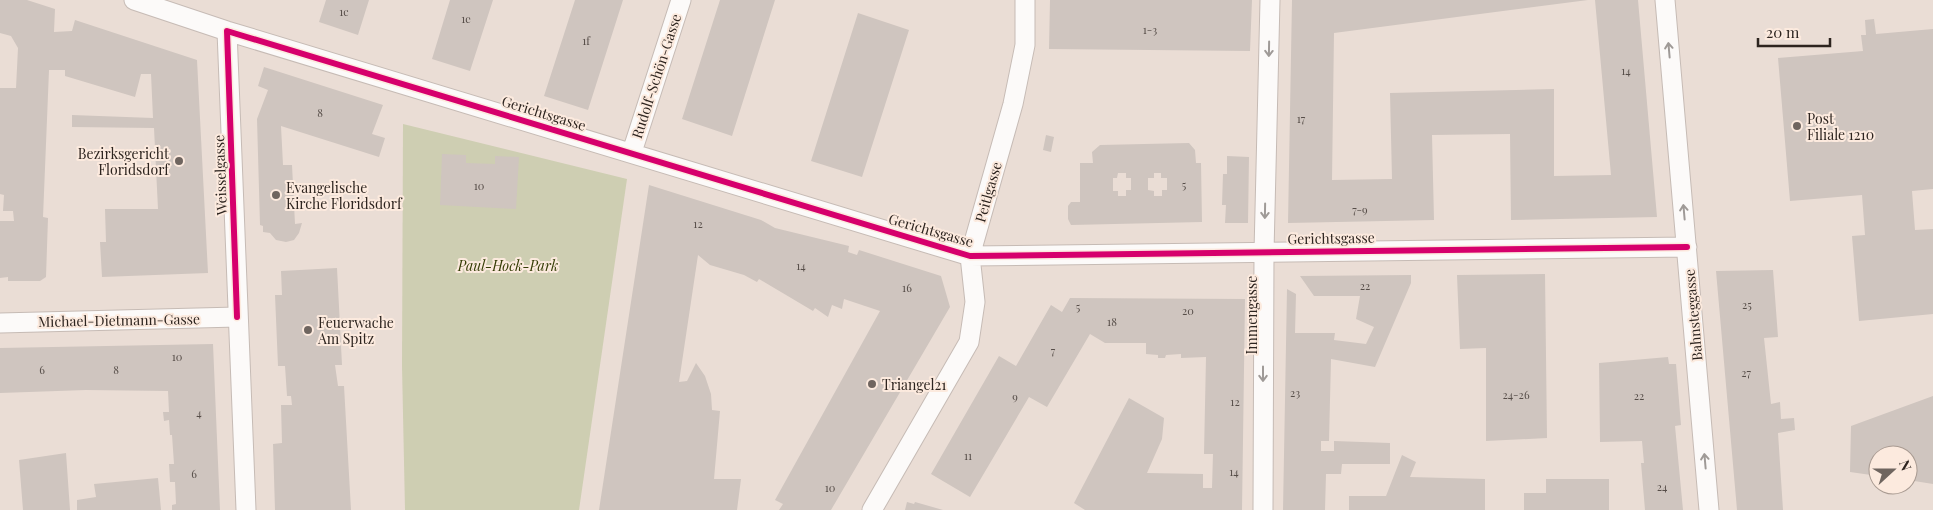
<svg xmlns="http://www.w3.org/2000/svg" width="1933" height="510" viewBox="0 0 1933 510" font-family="'Playfair Display',serif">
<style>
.green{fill:#ceceb2}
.building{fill:#cfc5bf;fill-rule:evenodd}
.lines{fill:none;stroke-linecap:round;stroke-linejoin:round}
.street-casing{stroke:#c6bbb5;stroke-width:21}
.street{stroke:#fcfaf9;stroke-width:19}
.cycleway-casing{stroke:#fceade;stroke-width:9}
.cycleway{stroke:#d6006c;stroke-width:6}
.oneway{stroke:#9f9a97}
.poi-dot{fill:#6f655f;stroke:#fceade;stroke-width:2}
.labels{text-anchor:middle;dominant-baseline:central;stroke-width:4;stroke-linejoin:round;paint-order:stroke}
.number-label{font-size:11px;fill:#564d48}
.street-label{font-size:14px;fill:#2d241f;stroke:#fceade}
.poi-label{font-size:14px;fill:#2d241f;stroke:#fceade;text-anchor:start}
.park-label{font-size:14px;font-style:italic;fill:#363e07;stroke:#fceade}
</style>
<rect width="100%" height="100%" fill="#eaddd5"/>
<path class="green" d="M403 124 627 179 579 510H405L402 366Z"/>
<path class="building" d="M0 0H27L55 9 54 32 72 31 75 20 197 60 208 273 102 277 100 242H106L105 209H158L154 128 72 127V115L153 118 151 74H141L135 97 65 76V70H49L43 217 48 218 46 277 40 281H8V277L0 278V221H14L13 211H3L4 195 0 194V88H16L18 48 11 36 0 33Z
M326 0H369L358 35 319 22Z
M450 0H493L470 71 432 59Z
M575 0H623L588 110 544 96Z
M720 0H775L732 136 682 119Z
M1050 0H1252L1250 51 1049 49Z
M1292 0H1588L1334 33 1332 180 1392 179 1390 93 1554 89V176L1611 175 1595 0H1638L1657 217 1511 220 1510 134 1432 135 1434 220 1288 223Z
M858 13 909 30 862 177 811 161Z
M1874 19 1876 34 1933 29V189L1912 191 1915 230 1933 229V314L1859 321 1852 236 1865 235 1862 195 1790 201 1778 58 1863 51 1861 35H1866L1865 20Z
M264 67 383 105 372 134 385 138 379 157 281 126 283 165H292L295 224 302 223 299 233 294 240 286 242 276 240 270 233 263 232V226L260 225 257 119 268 90 258 86Z
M1046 135 1054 137 1051 152 1043 150Z
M1189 143 1195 150 1196 163H1201L1202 222 1071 225 1068 219V206L1071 202H1080V163H1093L1092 152 1100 145ZM1118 173H1126V178H1131V190H1126V196H1118V191H1113V178H1117ZM1154 173H1161V178H1167V190H1162V196H1154V191L1148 190V178H1154Z
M442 154 466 155V163L495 164V156L519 157 516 209 440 205Z
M1227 156 1249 157 1248 223H1225L1226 205H1222L1223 174H1227Z
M649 185 761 220 775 228 849 246 848 252 857 255 859 250 941 276 950 307 831 510H779L783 504 775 500 880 311 844 299 842 309 832 305 828 317 815 308 813 311 759 279 757 282 744 275 710 265 698 255 679 382 687 381 696 363 705 376 711 394 712 410 720 411 714 479H741L737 510H599Z
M337 268 342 365H335L338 386H344L351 510H275L273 444 282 443 281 405H292L291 396H287L285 366H278L275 295H282L281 271Z
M1773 270 1778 337 1764 338 1771 404 1780 402 1781 419 1794 418 1795 430 1778 433 1783 510H1737L1716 271Z
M1545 274 1547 438 1486 441V348L1460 349 1457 275Z
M1411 275V283L1375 367 1331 359 1329 441H1321V451H1334V441L1390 443V464H1342L1341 474H1326L1325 510H1283L1287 289 1296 294 1295 333H1335L1334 340 1366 344 1374 327 1356 319 1360 296H1314L1300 276Z
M1070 298 1245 299 1242 510H1085L1074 503 1129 398 1164 418 1162 439 1147 473 1203 474V488H1212L1213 454H1204L1206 357 1181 358V354L1166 355 1165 358H1158V355L1146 354V343H1105L1090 334 1047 407 1029 397 970 497 931 474 999 356 1016 366 1051 305 1062 312Z
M213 344 220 510H172V505L176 504 175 482H170L169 464H174L172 435H170L169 420 164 421 163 412H169L168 391 86 390 0 393V348Z
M1668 357 1669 364H1676L1681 425 1675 426 1683 510H1645L1641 463H1644L1642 441 1600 442 1599 363Z
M1933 396V484L1908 480V455H1878V476L1850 472 1851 426Z
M66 453 70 510H23L19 460Z
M1402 455 1416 462 1410 477 1485 479V510H1349V496H1386Z
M158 478 161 510H77V500L96 497 94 484Z
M1546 479H1609V510H1524V493H1546Z
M907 502 914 504 915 502 943 510H905Z"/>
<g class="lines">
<defs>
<path id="street" d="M134 0 227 31 970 256 1687 247
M1665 0 1709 510
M227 31 246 510
M632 152 681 0
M0 323 237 317
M872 510 969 342 975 302 970 256 1013 104 1025 45V0
M1263 510 1264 252 1270 0"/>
</defs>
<use href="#street" class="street-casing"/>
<use href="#street" class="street"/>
<defs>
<path id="cycleway" d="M237 317 227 31 970 256 1687 247"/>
</defs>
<use href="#cycleway" class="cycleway-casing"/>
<use href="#cycleway" class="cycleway"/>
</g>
<defs><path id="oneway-shaft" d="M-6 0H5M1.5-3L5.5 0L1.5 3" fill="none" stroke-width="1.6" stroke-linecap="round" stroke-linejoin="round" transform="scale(1.25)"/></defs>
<g class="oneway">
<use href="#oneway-shaft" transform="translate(1269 49) rotate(91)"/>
<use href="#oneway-shaft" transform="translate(1669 50) rotate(-95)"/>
<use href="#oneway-shaft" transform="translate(1265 211) rotate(91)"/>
<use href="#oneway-shaft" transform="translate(1684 212) rotate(-95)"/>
<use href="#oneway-shaft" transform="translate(1263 374) rotate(90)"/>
<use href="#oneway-shaft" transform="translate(1705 461) rotate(-95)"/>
</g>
<g class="poi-dot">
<circle cx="1797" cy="126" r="5"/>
<circle cx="179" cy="161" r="5"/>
<circle cx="276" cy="195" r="5"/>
<circle cx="308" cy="330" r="5"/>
<circle cx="872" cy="384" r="5"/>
</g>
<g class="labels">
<g class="number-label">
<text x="344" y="11">1c</text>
<text x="466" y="18">1e</text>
<text x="1150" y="29">1-3</text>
<text x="586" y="40">1f</text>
<text x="1626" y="70">14</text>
<text x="320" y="112">8</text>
<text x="1301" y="118">17</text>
<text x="1184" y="184">5</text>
<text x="479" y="185">10</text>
<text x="1360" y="209">7-9</text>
<text x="698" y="223">12</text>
<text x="801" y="265">14</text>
<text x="1365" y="285">22</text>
<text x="907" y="287">16</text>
<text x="1747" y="304">25</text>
<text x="1078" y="306">5</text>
<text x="1188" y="310">20</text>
<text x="1112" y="321">18</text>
<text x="1053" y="350">7</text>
<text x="177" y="356">10</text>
<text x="42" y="369">6</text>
<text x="116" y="369">8</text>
<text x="1746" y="372">27</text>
<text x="1295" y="392">23</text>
<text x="1516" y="394">24-26</text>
<text x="1639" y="395">22</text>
<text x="1015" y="396">9</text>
<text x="1235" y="401">12</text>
<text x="199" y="412">4</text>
<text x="968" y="455">11</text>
<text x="1234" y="471">14</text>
<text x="194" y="473">6</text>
<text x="1662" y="486">24</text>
<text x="830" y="487">10</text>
</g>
<g class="street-label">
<text transform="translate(656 76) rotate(-72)">Rudolf-Schön-Gasse</text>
<text transform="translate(544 113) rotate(17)">Gerichtsgasse</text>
<text transform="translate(220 175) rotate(-92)">Weisselgasse</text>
<text transform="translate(988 192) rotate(-74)">Peitlgasse</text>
<text transform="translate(931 230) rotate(16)">Gerichtsgasse</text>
<text transform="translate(1331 238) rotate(-1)">Gerichtsgasse</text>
<text transform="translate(1251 315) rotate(-90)">Immengasse</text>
<text transform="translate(1693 315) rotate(-95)">Bahnsteggasse</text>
<text transform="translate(119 320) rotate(-1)">Michael-Dietmann-Gasse</text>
</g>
<g class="poi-label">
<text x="1807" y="118">Post<tspan x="1807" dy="16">Filiale 1210</tspan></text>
<text x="169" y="153" text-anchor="end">Bezirksgericht<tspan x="169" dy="16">Floridsdorf</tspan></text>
<text x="286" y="187">Evangelische<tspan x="286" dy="16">Kirche Floridsdorf</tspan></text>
<text x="318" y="322">Feuerwache<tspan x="318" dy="16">Am Spitz</tspan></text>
<text x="882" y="384">Triangel21</text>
</g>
<g class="park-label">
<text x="508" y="265">Paul-Hock-Park</text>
</g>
</g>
<g transform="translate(1893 470) rotate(69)"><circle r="24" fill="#fceade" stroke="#a99b92"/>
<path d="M0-4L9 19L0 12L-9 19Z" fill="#6f655f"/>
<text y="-8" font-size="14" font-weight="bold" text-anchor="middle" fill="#2d241f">N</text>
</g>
<path d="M1758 38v8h72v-8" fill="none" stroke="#2d241f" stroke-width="2.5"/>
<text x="1766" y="38" font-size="15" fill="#2d241f" stroke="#fceade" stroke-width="4" paint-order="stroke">20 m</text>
</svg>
